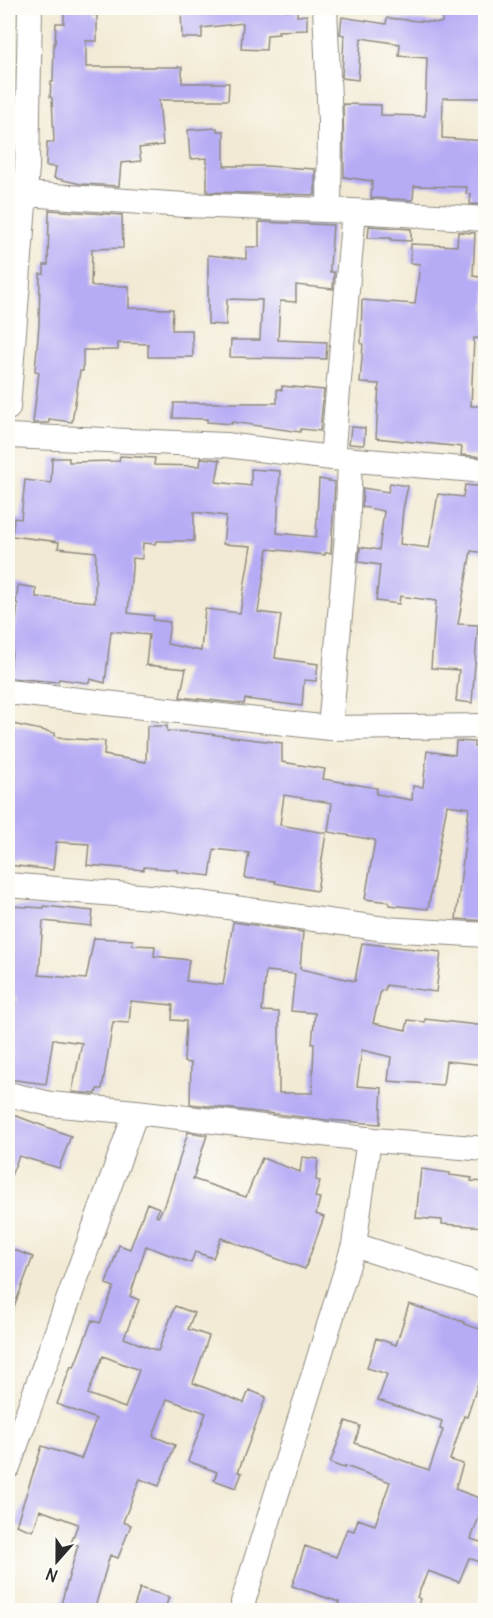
<svg xmlns="http://www.w3.org/2000/svg" width="493" height="1618" viewBox="0 0 493 1618" font-family="Delius,sans-serif">
<style>
.building{fill:#b6abf5;fill-rule:evenodd}
.lines{fill:none;stroke-linecap:round;stroke-linejoin:round}
.minor-casing{stroke:#8e8a80;stroke-width:26}
.minor{stroke:#fff;stroke-width:24}
</style>
<rect width="100%" height="100%" fill="#fdfcf7"/>
<filter id="ink" filterUnits="userSpaceOnUse"><feTurbulence type="fractalNoise" baseFrequency=".0167" numOctaves="2"/><feDisplacementMap in="SourceGraphic" scale="12" xChannelSelector="R" yChannelSelector="G"/><feConvolveMatrix kernelMatrix="1 2 1 2 8 2 1 2 1" color-interpolation-filters="sRGB"/></filter>
<filter id="wash" filterUnits="userSpaceOnUse"><feTurbulence type="fractalNoise" baseFrequency=".008" numOctaves="4" result="noise"/><feDisplacementMap in="SourceGraphic" scale="24" xChannelSelector="R" yChannelSelector="G"/><feGaussianBlur stdDeviation="1.35" result="paint"/><feColorMatrix in="noise" values="0 0 0 0 0 0 0 0 0 0 0 0 0 0 0 0 0 1.4 0 .05"/><feComposite in="paint" operator="in"/></filter>
<g filter="url(#wash)">
<rect width="100%" height="100%" fill="#f2ead4"/>
<g id="blocks">
<path class="building" d="M64 8H93V15H97V41H86V67H182V83H229L228 100H159L163 145 139 148 141 161 121 163 119 186 81 184 54 178 56 167 46 166 47 142H54L52 98 50 97 51 82H53L54 43H55L56 23H64Z
M181 8H287V11L297 10V16L307 15V30L278 31 279 34 267 35 266 50 241 49 243 23 202 28V38H182Z
M443 8H485L484 39H482L483 98H443L442 138 486 141 483 174H486L485 205 470 204 471 194H466L467 187 414 186 413 200 371 198 372 181 344 177 343 104 381 105V115L425 116 427 58 399 56 400 44 361 38 358 80 342 78 344 35 340 34 342 17 386 24 387 18 440 23 442 22Z
M217 128V131H224V166H266L315 169V195L207 192V158L190 159 188 130Z
M49 210 122 215 123 248 92 249 91 286H129V308L173 309 172 330H192L193 357H148V344L118 343V350H83V371H80L72 422 49 419V423H33L39 372 35 371 39 325 40 274H44V265H48Z
M259 222 333 225 330 266V272H334L333 289 296 285V302L280 301 278 340 327 342 326 359 230 357 231 340H260L262 300 227 299 226 325 208 324V255L246 259V247H259Z
M369 226 411 229V241L391 240V238H368Z
M458 232 475 233 473 276 486 278V339L474 338 471 406H486V457L461 455 462 447 376 438 379 384 360 383 363 344H361L362 300 415 304 420 264 410 263 411 244 457 246Z
M282 386 324 390 320 431 301 429 300 432 232 422V424L207 422V419L173 418 174 403H277V389L282 390Z
M351 427 365 428 364 445 349 444Z
M120 456 155 458 154 465 200 466 201 458 220 460 216 482 251 486V469L280 471 277 533 316 537 319 479 335 482 331 553H325V555L268 549 258 612 281 615 275 658 318 664 316 681 304 680 302 706 245 699 244 704 180 697 186 669 146 665 149 635 111 631 105 683 90 679 89 683 59 679 58 682 9 678 18 604 16 603 18 585 36 588V597L95 602 96 552 58 548 59 542 12 536 14 518 21 519 25 480 51 483 52 458H69V462L119 461ZM194 512 226 516 223 544 251 546 240 613 205 609 201 651 167 644 170 622 153 620 154 616 128 613 133 558 142 559 143 543 155 544 156 541H194Z
M390 483 408 486 403 509 400 544 429 548 438 494 463 497 465 485 486 487V553L471 551 458 624 478 625 472 703 456 701 459 670 431 668 436 601 400 596 399 604 376 601 380 565 359 562 360 547 379 550 384 511 362 507 363 488 388 492Z
M8 723 55 733V736L63 738 105 741 104 755 146 762 147 726H167V731L193 732 282 743V762L325 769 323 779 377 788 376 794 412 800 413 786 423 787 427 751 455 755 456 741 474 742V747L486 748V921L456 919 469 808 447 805 428 909 389 905V902L365 899 375 840 328 832 332 803 284 795 280 825 326 833 317 891 275 883 276 881 245 878 249 853 214 849 210 876 177 872 178 870 144 867V870L87 865 89 844 56 842 53 870 8 865Z
M11 906 44 908V906L93 911 91 926 43 921 39 975 86 979 94 938 133 940 132 945 155 946 154 956 189 960 186 981 223 985 233 922 303 932 300 969 355 981 362 943 441 952 436 992 386 985 385 990H381L373 1023 406 1030 408 1020 425 1022V1019L486 1026V1065L446 1061 443 1085 388 1081 391 1057 362 1050 357 1086 382 1088 380 1124 327 1120 190 1104 191 1063 184 1062 186 1021 172 1020 173 1005 131 1001 129 1023 113 1022 102 1089H97L96 1094 72 1092 82 1043 53 1039 46 1084 8 1079V1038H10L16 997 8 996 10 971 8 970V946ZM266 971 295 974 291 1011 315 1013 312 1044H314L312 1093H279V1012L262 1011Z
M8 1113 71 1136 59 1168 19 1156 8 1183Z
M188 1132 207 1135 193 1179 246 1197 262 1158 300 1172 302 1157 318 1159 316 1180 320 1181 315 1197 320 1198 316 1214 324 1217 305 1269 221 1238 213 1258 195 1252 191 1263 146 1246 130 1296 139 1300 124 1338 158 1351 175 1306 194 1313 188 1329 209 1336 193 1383 244 1403 249 1390 266 1397 238 1472 242 1473 236 1488 214 1480 217 1472 188 1461 206 1413 167 1399 153 1436 175 1445 159 1486 140 1479 123 1522 131 1525 118 1558 110 1555 94 1611H59L78 1545 71 1543 78 1524 40 1510 33 1531 16 1525 42 1446 81 1459 96 1419 57 1404 71 1366 74 1367 92 1320 100 1323 114 1287 106 1284 119 1245 130 1249 147 1203 159 1208 156 1216 158 1217 166 1202ZM103 1356 139 1370 125 1408 88 1394Z
M421 1169 450 1173 449 1175 472 1178 471 1181 486 1182V1227L442 1224V1220L416 1218Z
M8 1248 33 1257 9 1320H8Z
M409 1304 464 1322V1324L486 1331V1359L467 1417 464 1416 450 1460 463 1464 455 1489 485 1500 471 1539 486 1544V1553L482 1563 469 1558 459 1582 428 1571 417 1597 420 1599 416 1611H336L339 1602 292 1586 305 1546 336 1557 347 1529 354 1531 358 1519 375 1525 390 1482 345 1466 344 1468 330 1463 346 1421 360 1426 355 1443 429 1470 443 1430 440 1429 442 1421 378 1400 387 1374 367 1368 376 1338 396 1345Z
M140 1588 169 1597 164 1611H133Z"/>
</g>
</g>
<g filter="url(#ink)">
<use href="#blocks" fill-opacity="0" stroke="#8e8a80" stroke-width="1.5"/>
<g class="lines">
<defs>
<path id="minor" d="M325 8 330 122 329 210
M25 194 185 205 354 211 486 219
M8 408 27 167 30 8
M8 436 226 445 332 458 486 471
M332 458 354 211
M8 692 330 728 486 726
M330 728 347 535 350 460
M8 885 163 898 385 929 486 935
M8 1094 50 1104 136 1112 8 1467
M136 1112 374 1140 486 1149
M354 1245 486 1287
M245 1610 243 1602 354 1245 369 1139"/>
</defs>
<use href="#minor" class="minor-casing"/>
<use href="#minor" class="minor"/>
</g>
</g>
<rect width="493" height="1618" fill="none" stroke="#fdfcf7" stroke-width="30"/>
<g transform="translate(57 1561) rotate(201)" stroke="#fdfcf7" stroke-width="4.5" paint-order="stroke">
<path d="M0-4.5L10 22L0 15L-10 22Z" fill="#2b2b2b"/>
<text y="-9" font-size="16" font-weight="bold" text-anchor="middle" fill="#2b2b2b">N</text>
</g>
</svg>
